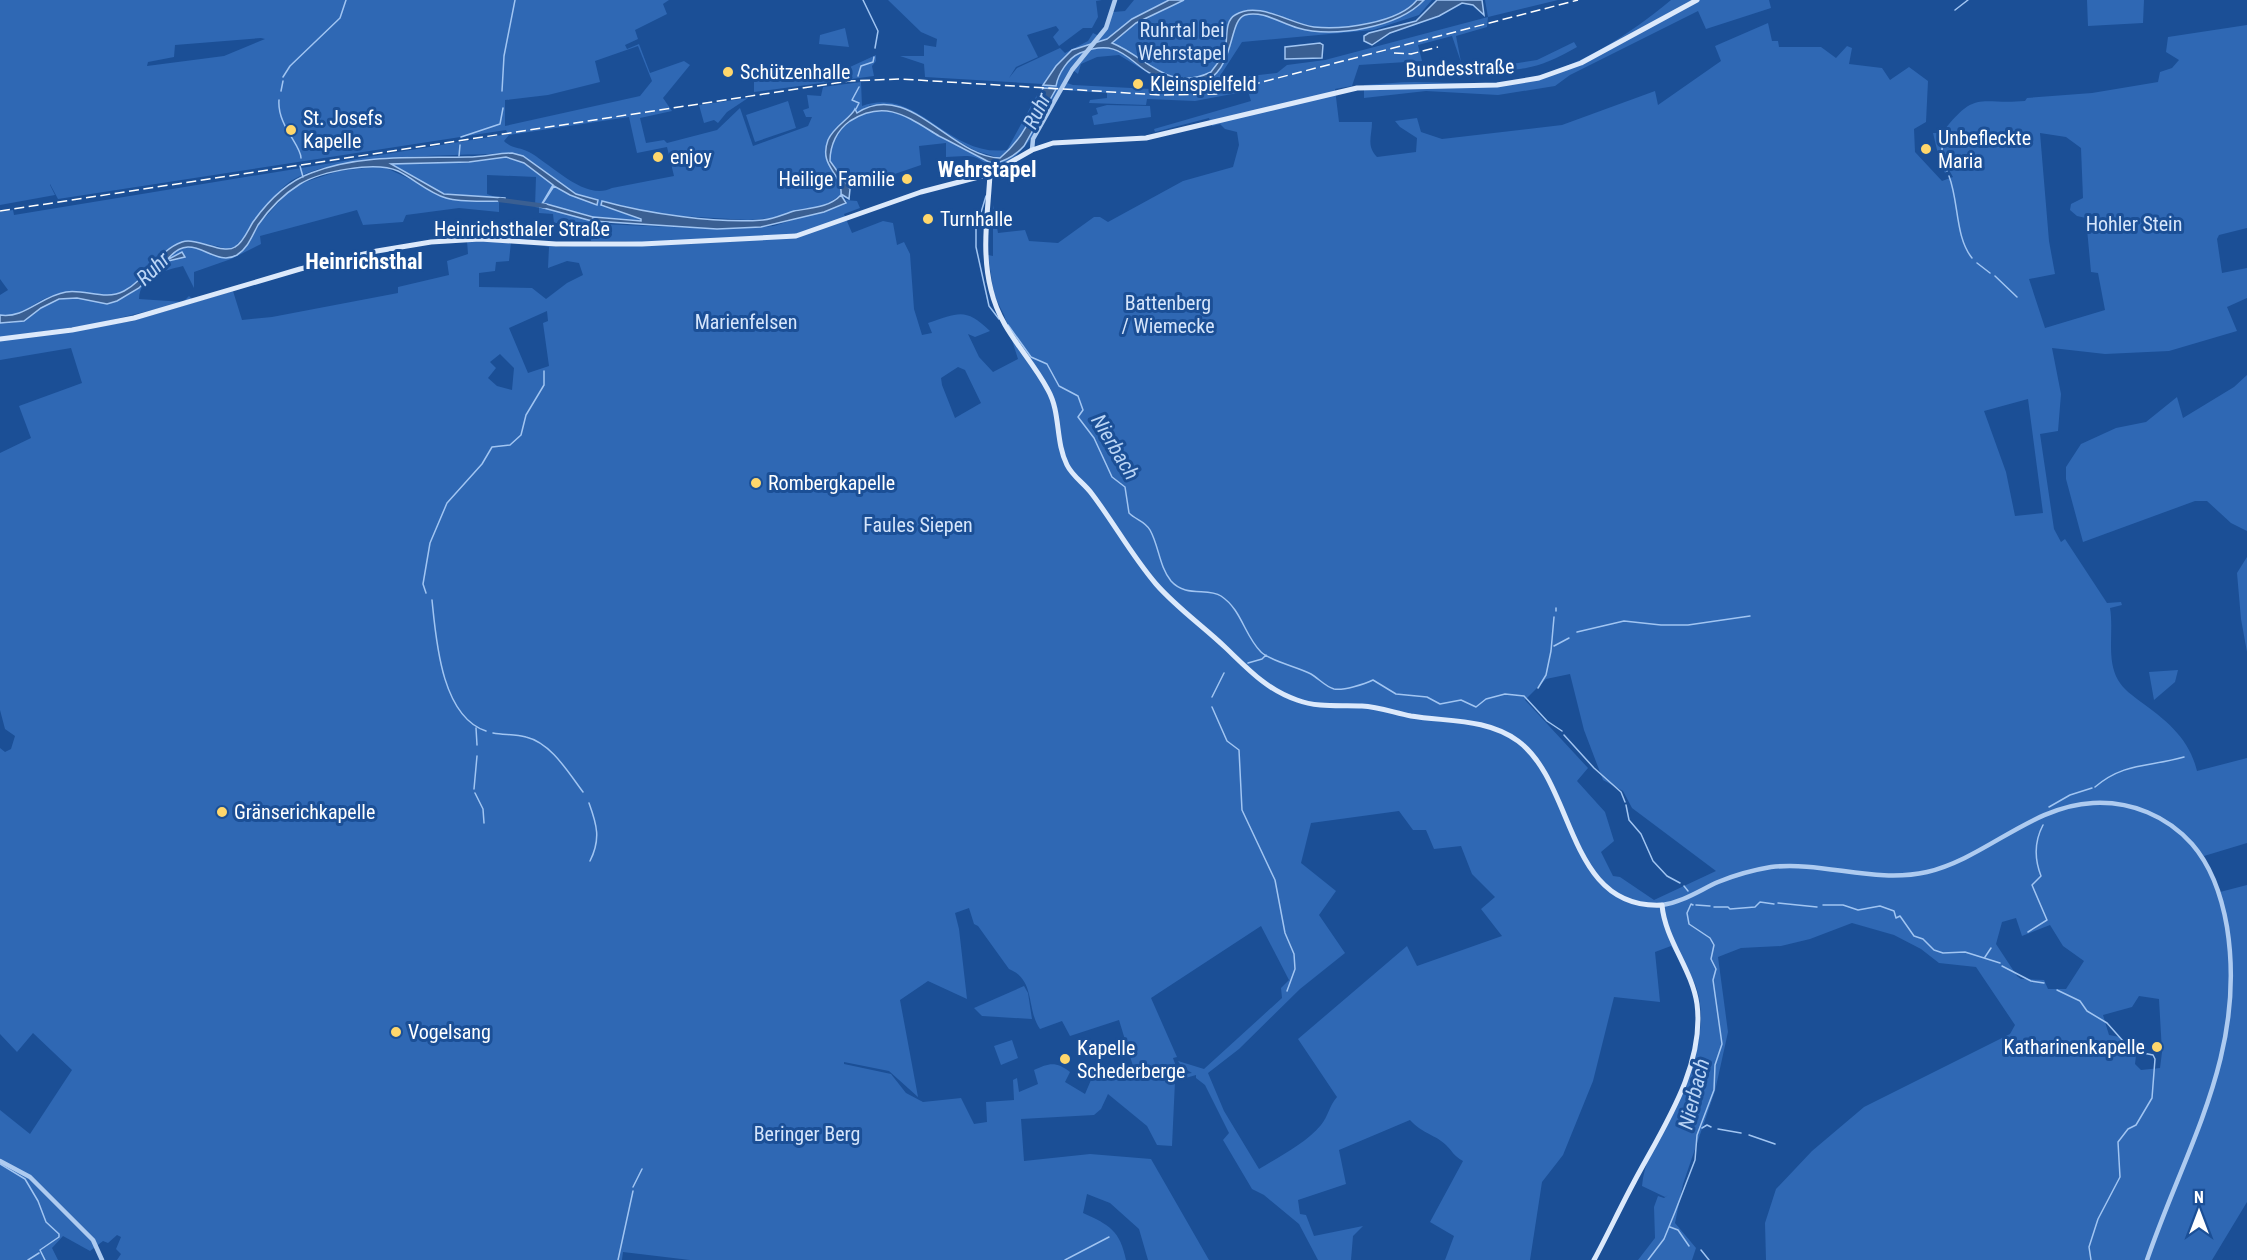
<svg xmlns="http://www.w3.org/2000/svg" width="2247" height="1260" viewBox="0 0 2247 1260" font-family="'Roboto Condensed',sans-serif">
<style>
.green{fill:#2f68b4;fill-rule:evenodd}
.water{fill:#3a5f92;stroke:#a1c5f2;stroke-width:1.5}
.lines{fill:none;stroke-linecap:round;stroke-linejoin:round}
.stream{stroke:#a1c5f2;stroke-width:1.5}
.river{stroke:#3a5f92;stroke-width:4.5}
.tertiary{stroke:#aecbf0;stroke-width:4.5}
.secondary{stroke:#dce9fb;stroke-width:5}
.rail{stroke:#fff;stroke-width:1.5;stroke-dasharray:10 4.5;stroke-linecap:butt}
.poi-dot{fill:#ffd76c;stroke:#1b4f96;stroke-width:2}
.labels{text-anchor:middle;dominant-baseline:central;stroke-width:6;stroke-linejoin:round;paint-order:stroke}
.park-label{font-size:20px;fill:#d5e5fb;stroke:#1b4f96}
.street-label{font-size:20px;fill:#fff;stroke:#1b4f96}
.poi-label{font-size:20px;fill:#fff;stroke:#1b4f96;text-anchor:start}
.water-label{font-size:21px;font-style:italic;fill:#bad5f6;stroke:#1b4f96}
.quarter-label{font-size:22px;font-weight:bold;fill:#fff;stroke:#1b4f96}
</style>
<rect width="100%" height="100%" fill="#1b4f96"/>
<path class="green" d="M0 0H669L663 4 667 14 635 30 638 39 625 45 627 49 639 44 650 73 684 61 690 65 663 98 672 111 640 118 646 143 664 140 667 143 717 130 740 108 753 146 808 126 812 117H806L803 110 809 108 807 95 821 96 823 87 861 82 862 106C918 85 947 158 1007 150L1043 84 925 77 924 64 900 56H924V45L936 47 937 39 921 32 888 0H1102L1096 1 1098 17 1092 28H1083L1059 46 1053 37 1059 30 1056 26 1027 35 1038 57 1016 67 1009 78 1017 68 1060 48 1065 53 1088 41 1093 33 1099 36 1113 12 1125 11 1134 0H1421L1414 10 1424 0H1432L1419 15 1373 30 1242 42 1220 76 1222 80H1243L1250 76 1277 73 1287 65 1325 60 1488 17 1485 0H1558L1488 17 1487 27 1456 36 1461 62 1452 36 1418 45 1422 61 1359 65 1352 86 1335 89 1339 122H1372C1372 136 1366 146 1377 157L1416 152 1417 138 1400 127 1395 121 1417 118 1421 132 1442 139 1562 125 1655 91 1658 105 1721 61 1715 46 1768 23 1772 41H1778L1779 47H1821L1836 58 1847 46 1852 48 1849 64 1882 68 1890 80 1909 67 1928 81 1926 122 1914 129 1915 152 1942 181 1953 177 1949 170 1945 173 1939 158 1933 133H1942C1976 89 1978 105 2025 101L2027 98 2092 93 2158 82 2160 72 2172 68 2179 60 2166 52 2168 37 2247 25V228L2219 235 2217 239 2222 273 2247 268V298L2227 307 2237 331 2169 351 2105 354 2052 348 2061 394 2058 431 2040 434 2054 529 2061 542 2065 539 2107 603 2121 602 2122 605 2110 608C2114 631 2106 659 2118 680 2124 690 2132 695 2141 702 2167 721 2189 738 2197 771L2247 758V843L2204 856 2220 892 2247 885V1202L2212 1260H1766L1765 1223 1776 1189 1812 1151 1864 1107 2010 1034 2015 1025 1976 967 1939 963 1921 949 1894 935 1852 923 1810 939 1781 946 1741 948 1718 957 1728 1032 1715 1091 1683 1184 1675 1223 1696 1248 1692 1260H1638L1655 1238 1654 1207 1658 1196 1664 1198 1668 1195 1665 1197 1642 1186C1644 1163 1654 1146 1665 1126 1684 1087 1711 1035 1697 990 1693 975 1679 959 1671 946L1655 952 1660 1002 1614 997 1593 1081 1563 1155 1542 1182 1530 1260H1445L1454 1236 1430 1222 1463 1161C1453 1155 1453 1152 1446 1145 1436 1135 1423 1134 1410 1120L1339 1150 1346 1184 1298 1200 1300 1214 1306 1215 1314 1236 1363 1226 1353 1236 1351 1260H1318L1299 1224 1264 1195 1252 1189 1223 1140 1229 1133 1205 1085 1196 1078V1075L1175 1081 1172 1146 1157 1145 1147 1126 1108 1094 1101 1109 1094 1115 1021 1119 1024 1161 1090 1154 1151 1159 1209 1260H1148L1139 1229 1110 1203 1087 1194 1083 1213C1110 1225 1120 1231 1126 1260H690L623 1252 622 1260H117L121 1254 116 1249 121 1237 117 1235 108 1243 103 1241 90 1251 63 1236 52 1248 58 1260H0V1162L30 1176 0 1159V1110L30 1134 72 1070 33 1033 17 1052 0 1034V748L5 752 11 749 15 736 5 729 0 710V453L31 438 19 406 82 383 71 348 0 360V323C33 325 31 307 58 300 84 293 103 311 130 294 149 282 154 265 177 259L174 257 166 261C186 238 197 248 221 257L230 250C156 225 170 273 121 292 99 301 78 287 49 297 31 303 21 319 0 315V295L8 290 0 279V212L13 210 14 215 508 134 506 130 58 199 50 184V167V185L55 195 0 205ZM261 38 265 39 224 56 147 66 148 62 174 57 175 45ZM638 46 652 81 640 96 505 126V100L548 95 600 82 595 61ZM1119 55 1150 74 1151 89 1073 85 1067 83 1063 90 1107 93V98L1090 100 1089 103 1146 105 1147 99 1195 101 1248 91 1251 101 1154 129 1155 132 1209 118 1212 126 1220 124 1225 129 1237 132 1239 145 1233 167 1183 181 1108 222 1100 217H1094L1058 243 1029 241 1025 230 998 233 993 205V256L988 255 994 295 1004 315 1018 359 993 372 979 357 968 334 975 337 990 331C965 307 959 313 928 323L932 333 922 335 914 309 910 254 904 242 897 245 893 223 883 221 852 233 844 214 860 208 857 201 845 200 847 202 774 226 761 227 717 229 601 224 595 217 641 222V219L601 206 602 201 663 215 748 220 772 218 825 205 841 195 843 198 845 191 921 165 919 146 946 143V157C955 157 966 155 974 157 982 159 985 166 995 165 1032 162 1049 95 1074 71L1078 74 1081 64 1097 57ZM1043 88 1053 95 1001 162C979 156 960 147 940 136 914 122 894 103 862 115L870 105 901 107 915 113 931 126 976 151 1000 158C1024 138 1033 117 1043 88ZM629 117 637 153 667 147 674 176 612 188C586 202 551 164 529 152 520 147 512 149 504 141L509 135ZM2040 133 2066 137 2081 148 2083 198 2071 204 2070 210 2077 216 2086 218 2091 272 2098 273 2105 310 2045 328 2029 279 2055 274 2049 241ZM504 153 505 157 469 162 390 164 444 194 498 198 487 194V175L536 177 535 207 539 208V213L553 214 554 223H590L593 217 591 241H638L561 247 539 245 549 247 548 268 567 261 579 263 583 275 567 283 546 299 532 288 479 287V273L495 271 496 262 509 261 511 242 467 241 468 254 447 261 449 275 398 287V293L272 317 242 320 233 291 133 321 39 336V332L95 324 193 300 189 296 183 302 139 299C140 275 164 271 183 266L194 288V272L231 259 261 244 260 236 357 210 363 225 403 222 406 215 459 208 499 212V201L452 199 382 166 339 171 305 182 289 191 259 224 250 242 230 250C244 243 269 198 287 184 327 152 452 157 504 153ZM547 311 548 321 543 323 549 366 528 373 509 328ZM500 354 514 368 512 390 497 386 488 378 496 368 490 362ZM958 367 965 370 981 403 955 418 942 385 941 378ZM2028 399 2043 513 2015 516 2006 472 1984 411ZM1570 674 1584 730 1603 780 1623 791 1632 808 1716 871 1654 900 1620 877 1613 876 1601 852 1614 841 1605 812 1577 781 1588 768 1525 700 1546 679ZM1399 811 1413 830H1426L1434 849 1461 846 1472 874 1495 897 1481 909 1502 936 1417 966 1407 946 1298 1039 1337 1097C1329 1106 1328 1117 1321 1125 1305 1144 1280 1156 1259 1169L1224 1111 1208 1073 1239 1049 1300 989 1345 953 1319 915 1336 891 1301 863 1311 823ZM969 908 974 924 978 926 1009 969C1036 980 1026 1009 1040 1029L1062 1021 1070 1036 1119 1020 1133 1066 1111 1080H1091L1085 1094 1065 1082 1070 1072C1056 1061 1049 1063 1034 1070L1038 1084 1019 1092 1017 1078 1013 1080 1014 1100 986 1102 987 1122 974 1124 961 1098 923 1102 906 1093 891 1074 844 1064V1062L889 1071 918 1097 900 1000 928 981 967 999 959 929 955 913ZM2016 918 2022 936 2050 925 2063 946 2084 961 2066 989H2048L2044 980 2021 979 2017 976 1996 944 2002 922ZM1261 926 1289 980 1281 988 1282 998 1204 1069 1178 1061 1182 1067 1192 1073 1179 1075 1173 1058 1177 1057 1151 998ZM2139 996 2159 999 2162 1052 2160 1068 2141 1070 2135 1064 2137 1047 2122 1048 2120 1037 2109 1035 2103 1015 2132 1007Z
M1671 0H1769L1771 8 1706 29 1698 11 1570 75 1555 86 1498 95 1426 91 1364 98V85C1381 84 1398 82 1415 82 1445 82 1475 85 1506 82 1564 77 1627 37 1671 0Z
M2087 0H2144L2143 23 2088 26Z
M845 28 849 47 819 44 820 35Z
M1574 42 1577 47C1545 65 1529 71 1492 70V67L1537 60Z
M876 55V61L872 66 874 76 754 92V82L792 73H837Z
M748 98 727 112 718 123 714 120 704 123 699 105Z
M788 101 796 128 755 142 746 115Z
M1107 105 1150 106 1151 117 1094 125 1092 116 1098 114 1096 108Z
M2247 375V531L2231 523 2207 501H2195L2083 542 2066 479V467L2081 444 2116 428 2146 422 2177 397 2183 418 2234 387Z
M2247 557V652L2241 619 2237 573Z
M2178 670 2175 682 2154 700 2149 672Z
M1024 986 1028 993 1032 1019 982 1016 974 1008Z
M1012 1040 1018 1058 1001 1065 994 1046Z"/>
<path class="water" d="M1169 0H1184L1136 23 1112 43C1147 57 1167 93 1211 72 1215 66 1221 60 1224 53 1229 42 1223 22 1235 15 1258 0 1290 24 1314 27 1342 30 1399 23 1417 0H1424C1399 27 1333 39 1298 28 1282 24 1263 10 1245 15 1229 20 1235 64 1208 80 1195 81 1180 83 1167 80 1130 72 1127 34 1080 53 1068 58 1058 74 1056 86L1043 85 1056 66 1072 50 1107 39 1132 19Z
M1437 0H1482L1484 15 1473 5 1462 3 1439 16 1390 33 1372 45 1364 41V36L1369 33 1416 21Z
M1320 43 1323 45 1322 58 1285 59V47Z
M1043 88 1056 89 1024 146C1015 156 1006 161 993 164 975 155 957 145 939 136 909 118 886 98 850 121 837 130 830 145 830 161L850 189 849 199 841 194C843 173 818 167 828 140 834 126 851 118 855 109L857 113C908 79 951 157 1000 158 1024 138 1032 116 1043 88Z
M512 153 523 156 576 194 598 200 597 205 570 195 554 186 543 203 593 217 592 221 540 207 553 185 524 163 506 157 469 162 391 164 444 194 505 198V201C487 201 463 203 446 198 429 193 414 179 398 171 375 161 322 171 300 184 284 194 269 209 258 225 252 236 248 248 237 255 212 269 193 227 167 260L182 252 185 257 164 262 139 288 117 301 107 304 77 298 59 299 41 308 24 321 0 323V315C24 319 41 296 66 292 86 289 105 301 124 291 147 279 158 250 182 242 197 237 223 255 235 247 243 243 248 230 253 222 268 201 286 182 311 173 360 154 415 158 468 157 483 157 498 153 512 153Z
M841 195 846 203 824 212 761 227 717 229 593 221 594 217 641 221V219L601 205 602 201C645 213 717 224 763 220 774 219 784 214 794 211 809 208 829 208 841 195Z"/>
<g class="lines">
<path class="stream" d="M863 0 878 31 875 48
M1955 10 1968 0
M858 76 861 66 873 62 874 57
M283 77 290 66 340 18 346 0
M281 91 283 81
M502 91 504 56 515 0
M279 100C277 125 301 145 301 158
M1036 108 1042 90
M856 109 859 103 852 100 859 87
M461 137 500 124 503 108
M1942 150 1943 130
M459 156 460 145
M1943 163 1947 171
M300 166 303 177
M989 170 990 162
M1949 176C1959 202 1955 237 1972 258
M986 196 976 229V247L989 306 999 319
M1977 263 1990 273
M1995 276 2017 297
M1008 325 1031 357 1047 364 1059 386 1078 396 1083 410 1078 417 1094 438 1112 477 1125 487 1129 513C1136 520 1145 521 1150 530 1159 546 1159 566 1171 581 1186 598 1208 587 1221 596 1242 610 1244 635 1261 652 1270 661 1298 667 1311 674 1318 678 1326 687 1334 689 1343 691 1365 684 1373 680L1396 694 1427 697 1440 704 1461 700 1476 707 1486 699 1505 694 1524 696 1547 721 1562 731
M426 593 423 584 430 543 447 503 482 464 492 447 510 445 521 435 526 415 544 385V371
M432 600C436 639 441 716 486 731
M1556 611V608
M1577 632 1624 621 1661 625H1688L1750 616
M1554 646 1569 638
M1248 663 1262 659 1266 655
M1538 688 1546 675 1551 651 1554 617
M1212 697 1224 673
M1212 707 1227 741 1239 750 1242 810 1275 880 1285 933 1294 954 1295 969 1287 991
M476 728 477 745
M493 733C504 735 515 734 526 737 551 743 568 772 583 792
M1564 735 1594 768 1621 792 1625 802
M2095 787C2124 762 2150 767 2184 757
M474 789 477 756
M475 793 483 809 484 823
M589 803C597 825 601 839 590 861
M1626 805 1629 820 1641 834 1653 861 1667 876 1680 883
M2049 807 2070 795 2092 788
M1684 886 1688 891
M1778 903 1817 907
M1696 905 1710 906
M1823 905H1843L1858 910 1880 906 1894 911 1896 918 1900 916 1914 936 1923 939 1934 950 1943 953 1965 952 2000 963
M1714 907H1728L1730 909 1755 907 1760 902 1774 904
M2028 932 2047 920 2032 885 2041 876C2034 858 2034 842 2043 825
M1985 957 1991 948
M2002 966 2031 981 2044 983
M2057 990 2080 1001 2087 1011 2107 1023 2123 1041 2143 1053 2153 1055 2155 1059 2152 1098 2136 1125 2128 1129 2118 1142 2120 1177 2098 1219 2089 1247 2091 1260
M1702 1128 1707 1125 1711 1127
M1718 1129 1741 1133
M1749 1135 1775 1144
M0 1164 25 1179 38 1201 46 1222 59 1234V1237L40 1250 45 1260
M633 1187 642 1169
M1670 1227 1678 1230 1689 1246
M1701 1250 1709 1260
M28 1260 39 1253
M618 1260 633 1191
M1065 1260 1109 1237
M1648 1260 1664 1239 1675 1212 1695 1160 1697 1135 1714 1090 1715 1065 1722 1044 1713 980 1716 969 1711 959 1714 945 1710 938 1689 924 1687 913 1691 904 1693 905"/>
<path class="river" d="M500 200 545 206"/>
<path class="tertiary" d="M1032 150 1033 139 1072 70 1106 28 1115 0
M1662 905C1683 902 1700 890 1718 882 1735 875 1753 870 1771 867 1824 861 1874 884 1927 872 1986 858 2031 806 2093 803 2131 801 2167 816 2192 844 2212 867 2222 898 2227 927 2247 1053 2186 1146 2147 1260
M0 1161 30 1177 93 1240 102 1260"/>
<path class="secondary" d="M990 174C988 213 981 251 991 290 1001 332 1029 354 1048 390 1061 413 1055 441 1067 465 1073 477 1084 483 1092 494 1114 523 1132 556 1156 584 1177 608 1203 626 1226 648 1248 669 1267 690 1297 700 1318 708 1340 705 1362 706 1379 707 1395 713 1411 716 1448 722 1486 718 1518 741 1576 784 1566 910 1662 905 1665 940 1692 969 1697 1004 1705 1067 1662 1129 1634 1182 1620 1208 1608 1234 1594 1260
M0 339 72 330 134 318 300 269 377 251 431 242 480 239 556 244H642L796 236 921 192 990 174 1032 150 1053 143 1146 138 1357 88 1497 85 1539 78 1581 63 1697 0"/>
<path class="rail" d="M1394 53 1411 54 1438 47
M0 211 849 81 900 79 1161 95 1216 94 1578 0"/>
</g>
<g class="poi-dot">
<circle cx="728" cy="72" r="6"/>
<circle cx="1138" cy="84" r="6"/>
<circle cx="291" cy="130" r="6"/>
<circle cx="1926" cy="149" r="6"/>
<circle cx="658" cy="157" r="6"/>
<circle cx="907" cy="179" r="6"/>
<circle cx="928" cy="219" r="6"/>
<circle cx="756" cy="483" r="6"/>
<circle cx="222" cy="812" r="6"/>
<circle cx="396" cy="1032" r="6"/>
<circle cx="2157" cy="1047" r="6"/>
<circle cx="1065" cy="1059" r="6"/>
</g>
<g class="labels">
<g class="park-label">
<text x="1182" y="30">Ruhrtal bei<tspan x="1182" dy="23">Wehrstapel</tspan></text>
<text x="2134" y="224">Hohler Stein</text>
<text x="1168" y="303">Battenberg<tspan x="1168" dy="23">/ Wiemecke</tspan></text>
<text x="746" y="322">Marienfelsen</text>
<text x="918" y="525">Faules Siepen</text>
<text x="807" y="1134">Beringer Berg</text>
</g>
<g class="street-label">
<text transform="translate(1460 68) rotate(-2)">Bundesstraße</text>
<text x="522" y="229">Heinrichsthaler Straße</text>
</g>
<g class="poi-label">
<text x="740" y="72">Schützenhalle</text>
<text x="1150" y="84">Kleinspielfeld</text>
<text x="303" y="118">St. Josefs<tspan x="303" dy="23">Kapelle</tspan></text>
<text x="1938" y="138">Unbefleckte<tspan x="1938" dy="23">Maria</tspan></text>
<text x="670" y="157">enjoy</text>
<text x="895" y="179" text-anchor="end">Heilige Familie</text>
<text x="940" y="219">Turnhalle</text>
<text x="768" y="483">Rombergkapelle</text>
<text x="234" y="812">Gränserichkapelle</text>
<text x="408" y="1032">Vogelsang</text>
<text x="2145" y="1047" text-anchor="end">Katharinenkapelle</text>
<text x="1077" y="1048">Kapelle<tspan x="1077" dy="23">Schederberge</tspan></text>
</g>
<g class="water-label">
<text transform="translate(1037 111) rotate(-64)">Ruhr</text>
<text transform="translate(153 269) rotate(-44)">Ruhr</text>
<text transform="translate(1115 447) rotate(59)">Nierbach</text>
<text transform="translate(1694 1094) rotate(-76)">Nierbach</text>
</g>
<g class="quarter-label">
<text x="987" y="169">Wehrstapel</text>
<text x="364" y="261">Heinrichsthal</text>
</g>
</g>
<g transform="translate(2199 1212)" stroke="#1b4f96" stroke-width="4.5" paint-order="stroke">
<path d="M0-4.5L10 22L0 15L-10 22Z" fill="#ffffff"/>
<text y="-9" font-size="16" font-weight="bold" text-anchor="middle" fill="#ffffff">N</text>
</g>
</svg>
